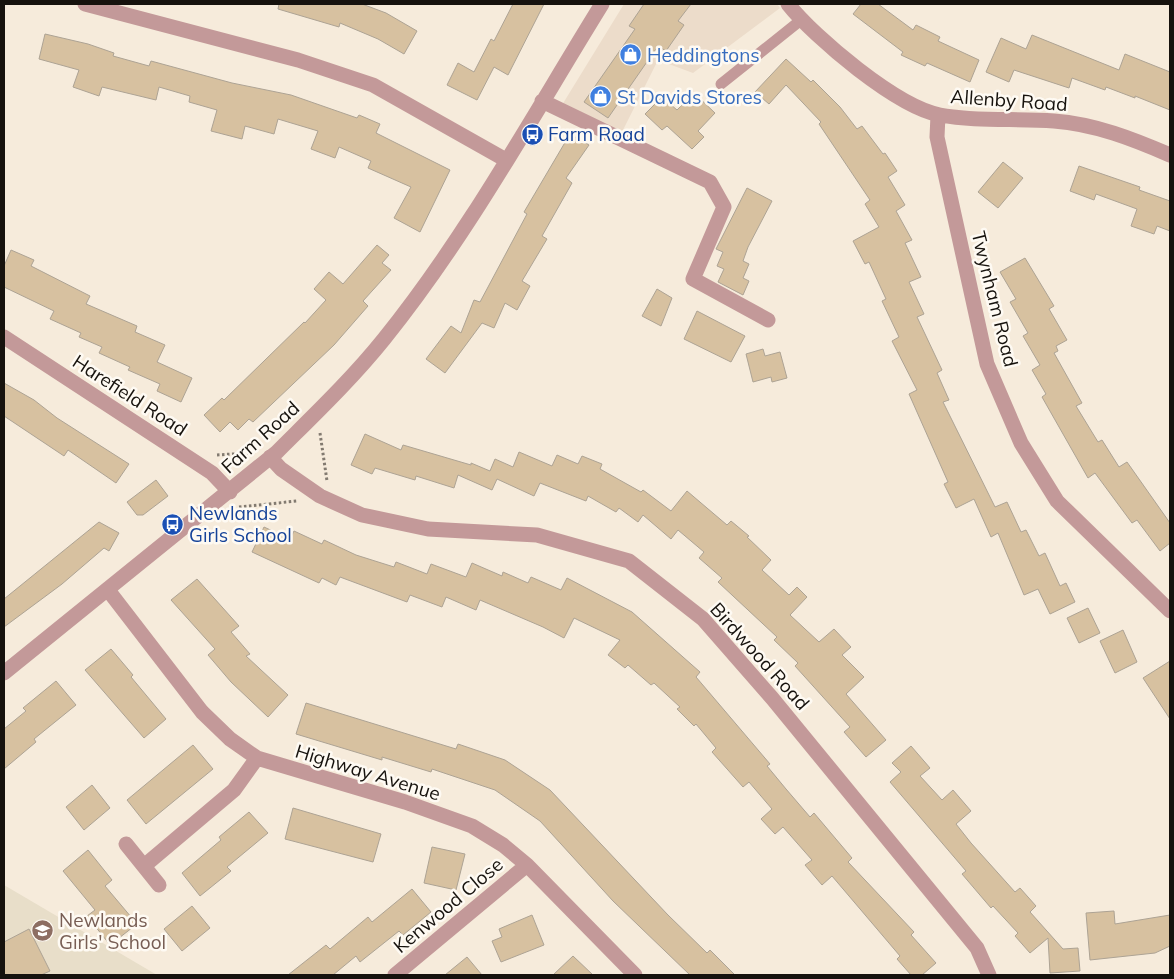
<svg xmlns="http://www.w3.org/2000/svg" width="1174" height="979" viewBox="0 0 1174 979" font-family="Mulish,sans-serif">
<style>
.commercial{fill:#ecdcca}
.education{fill:#e8dec9}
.building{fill:#d7c1a0;stroke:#ada394}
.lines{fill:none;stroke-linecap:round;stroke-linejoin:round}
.path{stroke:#827a70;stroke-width:3;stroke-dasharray:2.5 2.5;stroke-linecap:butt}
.service{stroke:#c39999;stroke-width:11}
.minor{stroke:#c39999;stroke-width:15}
.labels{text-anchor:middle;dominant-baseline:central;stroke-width:5;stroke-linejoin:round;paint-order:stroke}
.shop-label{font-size:19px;fill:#366cbe;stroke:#fefaf3;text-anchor:start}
.street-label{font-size:19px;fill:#16120d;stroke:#fefaf3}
.transit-label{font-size:19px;fill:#164399;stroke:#fefaf3;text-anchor:start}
.education-label{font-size:19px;fill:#785e54;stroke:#fefaf3;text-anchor:start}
</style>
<rect width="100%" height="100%" fill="#f6ebdb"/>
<path class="commercial" d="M624 4H777L780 8 693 73 658 60 622 132 562 105Z"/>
<path class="education" d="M4 885 157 975H4Z"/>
<path class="building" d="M279 4H362L386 13 417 31 404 54 378 39 340 23 339 27 278 9Z
M513 4H544L508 75 494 67 477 100 447 85 458 63 474 72 491 39 494 41Z
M644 4H691L678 21 684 25 666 51 658 46 608 118 584 102 635 29 629 26Z
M861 4H878L913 30 916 25 940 37 938 41 979 60 970 82 927 63 925 66 901 55 903 52 853 14Z
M45 34 88 44 114 53 113 56 149 66 151 61 232 83 291 95 357 118 359 115 380 124 376 133 450 170 420 232 394 218 411 187 368 168 371 161 339 147 335 158 311 149 318 131 278 119 274 134 245 126 242 139 211 131 217 110 189 102 190 96 159 87 156 100 102 87 99 96 73 87 79 70 39 59Z
M1032 35 1119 70 1125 54 1170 72V110L1135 96V98L1106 87 1105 90 1072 78 1069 88 1014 70 1009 82 986 72 1001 38 1026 49Z
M786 59 811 82 813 80 840 107 857 129 862 126 883 154 885 153 897 171 888 177 905 205 896 211 912 240 905 243 921 277 909 282 924 314 917 317 942 370 937 373 949 400 943 402 995 507 1007 502 1021 532 1026 530 1039 556 1045 553 1060 586 1066 583 1075 602 1050 614 1038 589 1024 595 998 533 991 537 974 499 956 508 944 484 948 482 909 394 917 390 892 341 899 337 882 301 886 299 869 262 865 264 853 241 879 227 865 204 870 200 819 124 821 122 786 85 769 104 755 92Z
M694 93 715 113 698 131 704 137 692 149 667 126 662 130 645 114 662 97 677 110Z
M570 134 589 145 566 178 572 183 542 236 547 239 522 281 530 286 517 310 505 303 494 328 482 323 445 373 426 359 451 326 461 333 474 300 480 302 527 214 524 212Z
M1003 162 1023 178 998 208 978 192Z
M1079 166 1140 187 1139 190 1170 201V231L1157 226 1154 234 1131 226 1137 209 1096 194 1094 200 1070 191Z
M747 188 772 201 748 247 743 261 749 264 743 278 749 281 743 295 718 282 724 269 717 266 723 252 716 249Z
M377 245 389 255 382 263 391 270 363 301 368 306 334 345 253 422 249 419 238 430 230 422 220 432 204 415 222 398 224 400 304 322 305 323 326 300 314 289 329 272 343 284Z
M11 250 34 260 31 266 90 296 86 304 137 326 135 332 165 345 157 362 192 378 181 402 157 391 160 384 128 370 130 367 99 353 102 347 79 337 81 333 50 319 54 311 4 287V266Z
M1025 258 1054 306 1049 309 1067 340 1056 346 1058 351 1054 353 1082 403 1076 406 1098 442 1102 440 1119 467 1127 462 1170 523V543L1160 551 1137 520 1132 523 1095 473 1088 478 1042 397 1046 394 1032 370 1040 365 1023 336 1028 333 1010 302 1016 299 1000 272Z
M657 289 672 298 661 326 642 316Z
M697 311 745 336 731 362 684 339Z
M763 349 765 356 780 352 787 378 772 382 771 377 753 382 746 354Z
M4 383 34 400 57 418 129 464 116 483 68 450 64 456 4 416Z
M365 434 401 450 403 445 471 465V463L490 471 495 459 513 467 519 452 552 466 557 455 578 464 582 456 602 464 600 469 641 492 643 490 671 511 687 491 727 525 731 521 749 536 747 537 771 560 762 570 789 595 797 587 807 597 790 615 819 642 834 629 851 647 842 655 864 677 846 694 886 740 866 757 844 732 850 727 795 666 798 663 774 640 777 637 718 582 722 578 699 558 704 552 678 530 671 539 643 515 638 522 619 508 616 512 588 496 586 501 540 483 534 496 497 479 492 490 458 475 454 488 416 476 415 480 375 468 372 474 351 465Z
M156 480 168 496 143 515H137L127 502Z
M99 522 119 533 109 551 104 548 62 584 4 627V599Z
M264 527 290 539 294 531 322 544 324 540 356 555 394 567 396 562 427 574 431 564 466 577 472 563 502 576 503 572 528 583 531 577 561 590 567 578 632 612 700 672 696 677 770 764 767 766 786 789 810 817 814 813 830 832 852 858 848 862 914 932 911 935 936 963 922 975H911L897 959 900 956 832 876 822 885 805 865 812 860 783 827 775 834 761 819 772 809 749 782 743 787 712 752 716 748 696 724 694 726 677 709 680 707 654 683 651 685 628 665 625 668 608 655 620 640 574 618 564 638 543 627 480 600 476 610 446 597 442 607 410 595 407 602 340 577 336 585 322 578 319 583 252 552Z
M197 579 239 626 231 632 250 654 246 656 288 695 268 717 231 682 208 655 215 649 171 600Z
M1088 608 1100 633 1079 643 1067 618Z
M1123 630 1137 662 1115 673 1100 641Z
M111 649 133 675 131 677 166 719 144 738 85 670Z
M1170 661V719L1143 678Z
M56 681 76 705 34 739 36 742 4 769V729L26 711 23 708Z
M306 703 456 749 458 744 505 760 550 790 668 915 707 953 710 950 735 975H690L613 901 540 821 495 790 432 769 431 772 382 757V760L296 734Z
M193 745 213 769 146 824 127 800Z
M911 746 930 768 920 776 942 800 953 790 971 811 956 824 971 843 1015 892 1020 888 1036 906 1030 912 1063 949 1078 948 1080 971 1050 973 1048 938 1030 953 1015 936 1018 933 993 906 991 908 962 874 966 871 890 782 901 772 892 763Z
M92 785 110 808 84 830 66 807Z
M293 808 381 834 373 862 285 839Z
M249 812 268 833 227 867 231 871 200 896 182 873 221 840 219 837Z
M432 847 465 854 456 890 424 883Z
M88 850 112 880 105 886 137 924 110 945 87 916 95 910 63 871Z
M412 889 431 912 403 935 399 931 360 962 356 956 333 975H288L326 945 330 949 368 917 372 922Z
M192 906 210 928 182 951 164 929Z
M1114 911 1115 924 1170 915V946L1155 953 1090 960 1086 913Z
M532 915 544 945 501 962 492 941 502 937 499 929Z
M29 929 50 971 41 975H4V942Z
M573 956 593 975H553Z
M467 957 482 975H445Z"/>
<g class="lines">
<path class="path" d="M320 433 327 481
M217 455 248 453
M239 507 297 501"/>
<path class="service" d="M721 84 801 20"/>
<path class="minor" d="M85 4 298 60 373 85 506 160
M788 4C815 38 897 107 940 115 977 122 1016 118 1054 121 1095 124 1133 139 1170 155
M542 101 710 182 724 207 693 279 768 320
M938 115 937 137 987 364 1021 443 1057 501 1170 611
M4 337 212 473 230 492
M270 457 281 469 320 496 362 515 428 529 537 535 629 561 703 619 772 698 977 948 989 975
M108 590 202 712 230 739 257 758 405 802 472 826 503 845 527 865 635 975
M4 673 277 452C313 416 351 380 384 339 467 236 532 117 602 4
M126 844 159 885
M144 866 234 790 257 758
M395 975 527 865"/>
</g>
<defs>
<symbol id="shop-disc" viewBox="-11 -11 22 22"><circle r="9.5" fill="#3f7fe0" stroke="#fefaf3"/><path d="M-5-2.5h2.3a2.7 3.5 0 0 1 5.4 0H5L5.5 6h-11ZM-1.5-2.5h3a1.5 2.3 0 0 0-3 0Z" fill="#fff"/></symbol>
<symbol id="bus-disc" viewBox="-11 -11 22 22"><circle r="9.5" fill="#1a4fb4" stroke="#fefaf3"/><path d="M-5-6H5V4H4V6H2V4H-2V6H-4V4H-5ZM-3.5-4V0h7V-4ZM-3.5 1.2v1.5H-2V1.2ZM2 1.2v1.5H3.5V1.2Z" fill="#fff"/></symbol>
<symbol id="school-disc" viewBox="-11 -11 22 22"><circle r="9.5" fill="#8d6e63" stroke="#fefaf3"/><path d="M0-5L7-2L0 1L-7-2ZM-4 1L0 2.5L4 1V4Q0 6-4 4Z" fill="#fff"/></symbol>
</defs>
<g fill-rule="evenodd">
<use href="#shop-disc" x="618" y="42" width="25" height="25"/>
<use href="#shop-disc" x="588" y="84" width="25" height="25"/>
<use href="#bus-disc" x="520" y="122" width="25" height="25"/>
<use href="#bus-disc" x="160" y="512" width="25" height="25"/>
<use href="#school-disc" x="30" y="918" width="25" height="25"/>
</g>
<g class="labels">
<g class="shop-label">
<text x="647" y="55">Heddingtons</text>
<text x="617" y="97">St Davids Stores</text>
</g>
<g class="street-label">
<text transform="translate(1009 100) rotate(4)">Allenby Road</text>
<text transform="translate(995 299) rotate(76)">Twynham Road</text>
<text transform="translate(130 395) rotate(33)">Harefield Road</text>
<text transform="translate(260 437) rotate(-42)">Farm Road</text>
<text transform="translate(760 656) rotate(48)">Birdwood Road</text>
<text transform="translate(368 772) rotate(17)">Highway Avenue</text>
<text transform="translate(448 905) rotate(-40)">Kenwood Close</text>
</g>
<g class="transit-label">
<text x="548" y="134">Farm Road</text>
<text x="189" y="513">Newlands<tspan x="189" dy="22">Girls School</tspan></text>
</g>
<g class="education-label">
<text x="59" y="920">Newlands<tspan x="59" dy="22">Girls' School</tspan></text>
</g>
</g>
<rect width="1174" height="979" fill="none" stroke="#16120d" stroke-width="10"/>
</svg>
